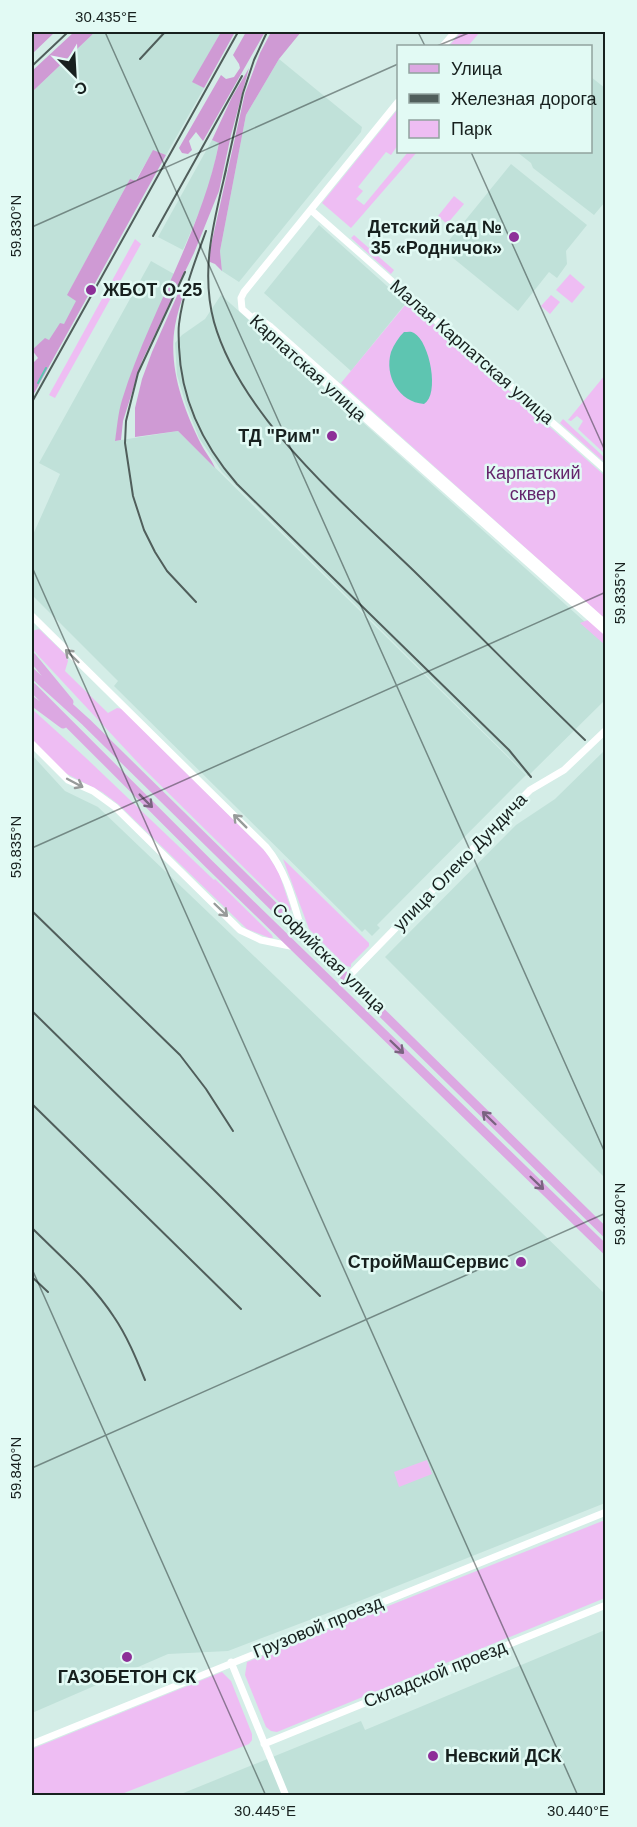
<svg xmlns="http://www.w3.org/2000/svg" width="637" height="1827" viewBox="0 0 637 1827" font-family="Arial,sans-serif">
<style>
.built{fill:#c0e1d9}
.green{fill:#eebdf3}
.forest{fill:#cf9ad4}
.water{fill:#5ec5b1}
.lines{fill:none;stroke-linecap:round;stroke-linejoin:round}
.stream{stroke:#5ec5b1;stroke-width:2}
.minor{stroke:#fff;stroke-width:7}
.major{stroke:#dca8e2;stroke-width:9}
.rail{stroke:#505e5b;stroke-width:2}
.oneway{stroke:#979b9a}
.oneway2{stroke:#7a6480}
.ticks{fill:none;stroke:#17201e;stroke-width:1.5;stroke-opacity:0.45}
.poi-dot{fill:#8d2f98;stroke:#e2faf4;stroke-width:2}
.labels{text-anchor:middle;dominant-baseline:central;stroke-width:5;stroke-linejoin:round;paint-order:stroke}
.poi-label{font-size:18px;font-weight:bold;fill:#17201e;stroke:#e2faf4;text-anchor:end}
.street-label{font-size:18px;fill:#17201e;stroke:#e2faf4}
.park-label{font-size:18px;fill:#64246b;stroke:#e2faf4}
.neatline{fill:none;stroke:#17201e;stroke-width:2}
.ticks-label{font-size:15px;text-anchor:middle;fill:#17201e}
</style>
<rect width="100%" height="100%" fill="#d4ede7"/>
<path class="built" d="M95 32H221L193 82 204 88 166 155 153 151 135 181 130 179 68 294 77 301 64 325 49 340 32 351V92Z
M279 59 362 127 361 132 239 282 222 271 220 251 246 115Z
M591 77 605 88V202L594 215 533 168 531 163 517 152H590Z
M212 140 219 142 215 162 206 196 183 250 158 237Z
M511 164 587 225 566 251 567 264 557 278 549 272 518 311 442 249Z
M319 225 406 303 351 371 264 293Z
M151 261 174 274 136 361 122 402 115 441 178 431 526 775 377 925 380 928 372 936 365 929 362 932 114 686 118 681 32 595V537L60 474 39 463Z
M221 295 605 640V700L528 776 222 472 199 438 186 405 177 375 175 343 182 335 205 319Z
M605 750V1178L385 957 516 825 555 799Z
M32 755 65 791 98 807 436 1130 606 1295 605 1503 357 1602 228 1651 168 1654 32 1713Z
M605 1630V1795L176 1796 361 1721 365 1730Z"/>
<path class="green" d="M461 32H480L468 46H449Z
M398 109V145L391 155 386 152 358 187 363 191 356 199 364 205 408 152H417L351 228 322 203Z
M454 196 464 204 447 224 438 216Z
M354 235 394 270 391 274 351 238Z
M135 239 141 244 55 398 49 395Z
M570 274 585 287 572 303 556 290Z
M551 295 560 302 550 314 541 306Z
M404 298 605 476V619L341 383 406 304 402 299Z
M605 375V454L578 429 583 421 577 416 571 421 568 420Z
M563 419 605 458 604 462 560 423Z
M588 620 605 635V645L580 623Z
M39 629 66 655 68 661 65 671 108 713 117 708 122 709 266 852 279 873 291 909 290 911H288L142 767 34 651 32 653V631Z
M32 709 86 758 214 880 215 879 272 935 273 938H270L247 929 118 804 102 792 65 773 32 739Z
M283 859 369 943V946L351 964V967L346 966 309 929Z
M427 1460 432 1474 399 1487 394 1472Z
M605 1520V1598L277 1732 271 1731 266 1727 245 1675 247 1662Z
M222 1672 231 1681 252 1734V1740L249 1744 119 1795H32V1749Z"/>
<path class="forest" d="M32 32H55L32 54Z
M74 32H95L32 92V71Z
M221 32H235L204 88 192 82Z
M246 32H265L203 141 196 132 189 141 192 150 188 154 182 153 179 148 221 75 226 79 234 77 240 68 239 64 233 55Z
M271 32H301L279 59 246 115 220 251 222 271 215 264 210 262V250L245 93 260 53Z
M249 68 231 135 219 191 194 253 142 361 123 421 121 440 115 441C117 428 118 413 122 400 149 313 201 234 219 143L212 140 232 97Z
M153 150 166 155 32 397V364L38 358 32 350 45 338 49 340 60 323 64 324 76 301 67 295 130 179 136 181Z
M180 289 185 290C181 302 177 314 175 326 168 367 183 408 201 444 205 452 212 460 215 468L178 431 135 437V408L142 379 152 352Z"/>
<path class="water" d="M404 332C408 332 411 331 414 333 430 342 440 395 424 404 399 402 384 376 391 352 394 344 399 337 404 332Z"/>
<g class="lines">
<path class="stream" d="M38 383 46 368"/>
<path class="minor" d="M443 46 455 32
M398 102 244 292 241 298 242 309 606 632
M311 210 606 470
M255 316 271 327 606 624
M32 616 266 847C287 872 294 904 303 935
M32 744 68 780 93 791 115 807 240 930 261 940 295 947
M347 978 530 790 564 770 606 730
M231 1662 286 1796
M32 1744 606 1512
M264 1744 606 1605"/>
<path class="major" d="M32 657 69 702
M32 673 86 722 606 1233
M32 687 209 864 606 1250
M32 701 63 724"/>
<path class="rail" d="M140 59 165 32
M32 66 68 32
M226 170C214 221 200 270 214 322 241 418 347 506 417 574 473 629 528 685 585 740
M224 178 243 93 254 60 267 32
M206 231C195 261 183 292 179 324 178 332 179 340 179 347 181 400 203 445 237 484L509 750 531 777
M153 236 242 76
M185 272 138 373 126 421 125 443 133 496 144 530 155 552 167 571 196 602
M32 402 238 32
M32 911 180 1055 206 1089 233 1131
M32 1011 214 1190 320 1296
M32 1104 241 1309
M32 1228C60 1256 92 1283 114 1317 127 1336 136 1358 145 1380
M32 1277 48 1292"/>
</g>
<defs><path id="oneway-shaft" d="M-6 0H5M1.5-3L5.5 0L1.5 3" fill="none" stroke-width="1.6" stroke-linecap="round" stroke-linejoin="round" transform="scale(1.5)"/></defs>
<g class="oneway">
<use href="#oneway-shaft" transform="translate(72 656) rotate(-136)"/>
<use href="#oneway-shaft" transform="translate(75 783) rotate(28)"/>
<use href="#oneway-shaft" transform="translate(240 821) rotate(-135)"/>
<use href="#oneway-shaft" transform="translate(221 910) rotate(44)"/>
</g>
<g class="oneway2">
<use href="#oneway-shaft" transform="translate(146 801) rotate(45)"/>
<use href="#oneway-shaft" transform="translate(397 1047) rotate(44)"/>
<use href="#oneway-shaft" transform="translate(489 1118) rotate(-136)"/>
<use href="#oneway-shaft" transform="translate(537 1183) rotate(44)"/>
</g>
<path class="ticks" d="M105 32 606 1155M418 32 425 46M437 46 471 32M471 152 606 453M32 227 398 64M32 567 578 1796M32 848 606 592M32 1269 266 1796M32 1468 606 1213"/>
<g class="poi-dot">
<circle cx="514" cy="237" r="6"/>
<circle cx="91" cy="290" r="6"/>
<circle cx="332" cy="436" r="6"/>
<circle cx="521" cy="1262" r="6"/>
<circle cx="127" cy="1657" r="6"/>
<circle cx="433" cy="1756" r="6"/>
</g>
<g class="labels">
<g class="poi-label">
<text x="502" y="227">Детский сад №<tspan x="502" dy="21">35 «Родничок»</tspan></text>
<text x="103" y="290" text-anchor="start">ЖБОТ О-25</text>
<text x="320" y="436">ТД "Рим"</text>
<text x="509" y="1262">СтройМашСервис</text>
<text x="127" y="1677" text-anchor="middle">ГАЗОБЕТОН СК</text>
<text x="445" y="1756" text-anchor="start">Невский ДСК</text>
</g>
<g class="street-label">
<text transform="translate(472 352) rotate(41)">Малая Карпатская улица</text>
<text transform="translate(308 368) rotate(42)">Карпатская улица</text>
<text transform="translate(460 862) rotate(-46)">улица Олеко Дундича</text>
<text transform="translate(329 958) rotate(44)">Софийская улица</text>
<text transform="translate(318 1627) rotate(-22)">Грузовой проезд</text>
<text transform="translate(435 1674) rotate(-22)">Складской проезд</text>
</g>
<g class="park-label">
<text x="533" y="473">Карпатский<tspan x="533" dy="21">сквер</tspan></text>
</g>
</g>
<rect width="637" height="1827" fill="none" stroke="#e2faf4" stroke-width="66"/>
<rect x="397" y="45" width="195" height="108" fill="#e2faf4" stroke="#91a39e" stroke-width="1.5"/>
<rect x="409" y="64" width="30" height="9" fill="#dca8e2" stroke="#91a39e" stroke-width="1.5"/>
<text x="451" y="75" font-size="18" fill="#17201e">Улица</text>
<rect x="409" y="94" width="30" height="9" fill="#505e5b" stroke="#91a39e" stroke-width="1.5"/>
<text x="451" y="105" font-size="18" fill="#17201e">Железная дорога</text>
<rect x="409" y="120" width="30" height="18" fill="#eebdf3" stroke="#91a39e" stroke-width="1.5"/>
<text x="451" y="135" font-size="18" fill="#17201e">Парк</text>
<g transform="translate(75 75) rotate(156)" stroke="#e2faf4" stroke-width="4.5" paint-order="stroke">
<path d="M0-4.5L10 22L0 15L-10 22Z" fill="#17201e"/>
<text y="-9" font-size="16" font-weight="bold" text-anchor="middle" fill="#17201e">С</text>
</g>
<rect x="33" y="33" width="571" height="1761" class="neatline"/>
<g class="ticks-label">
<text x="106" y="22">30.435°E</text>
<text transform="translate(16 226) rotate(-90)" y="5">59.830°N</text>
<text transform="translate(620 593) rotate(-90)" y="5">59.835°N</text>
<text transform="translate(16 847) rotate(-90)" y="5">59.835°N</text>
<text transform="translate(620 1214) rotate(-90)" y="5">59.840°N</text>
<text transform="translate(16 1468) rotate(-90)" y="5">59.840°N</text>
<text x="265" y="1816">30.445°E</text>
<text x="578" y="1816">30.440°E</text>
</g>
</svg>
